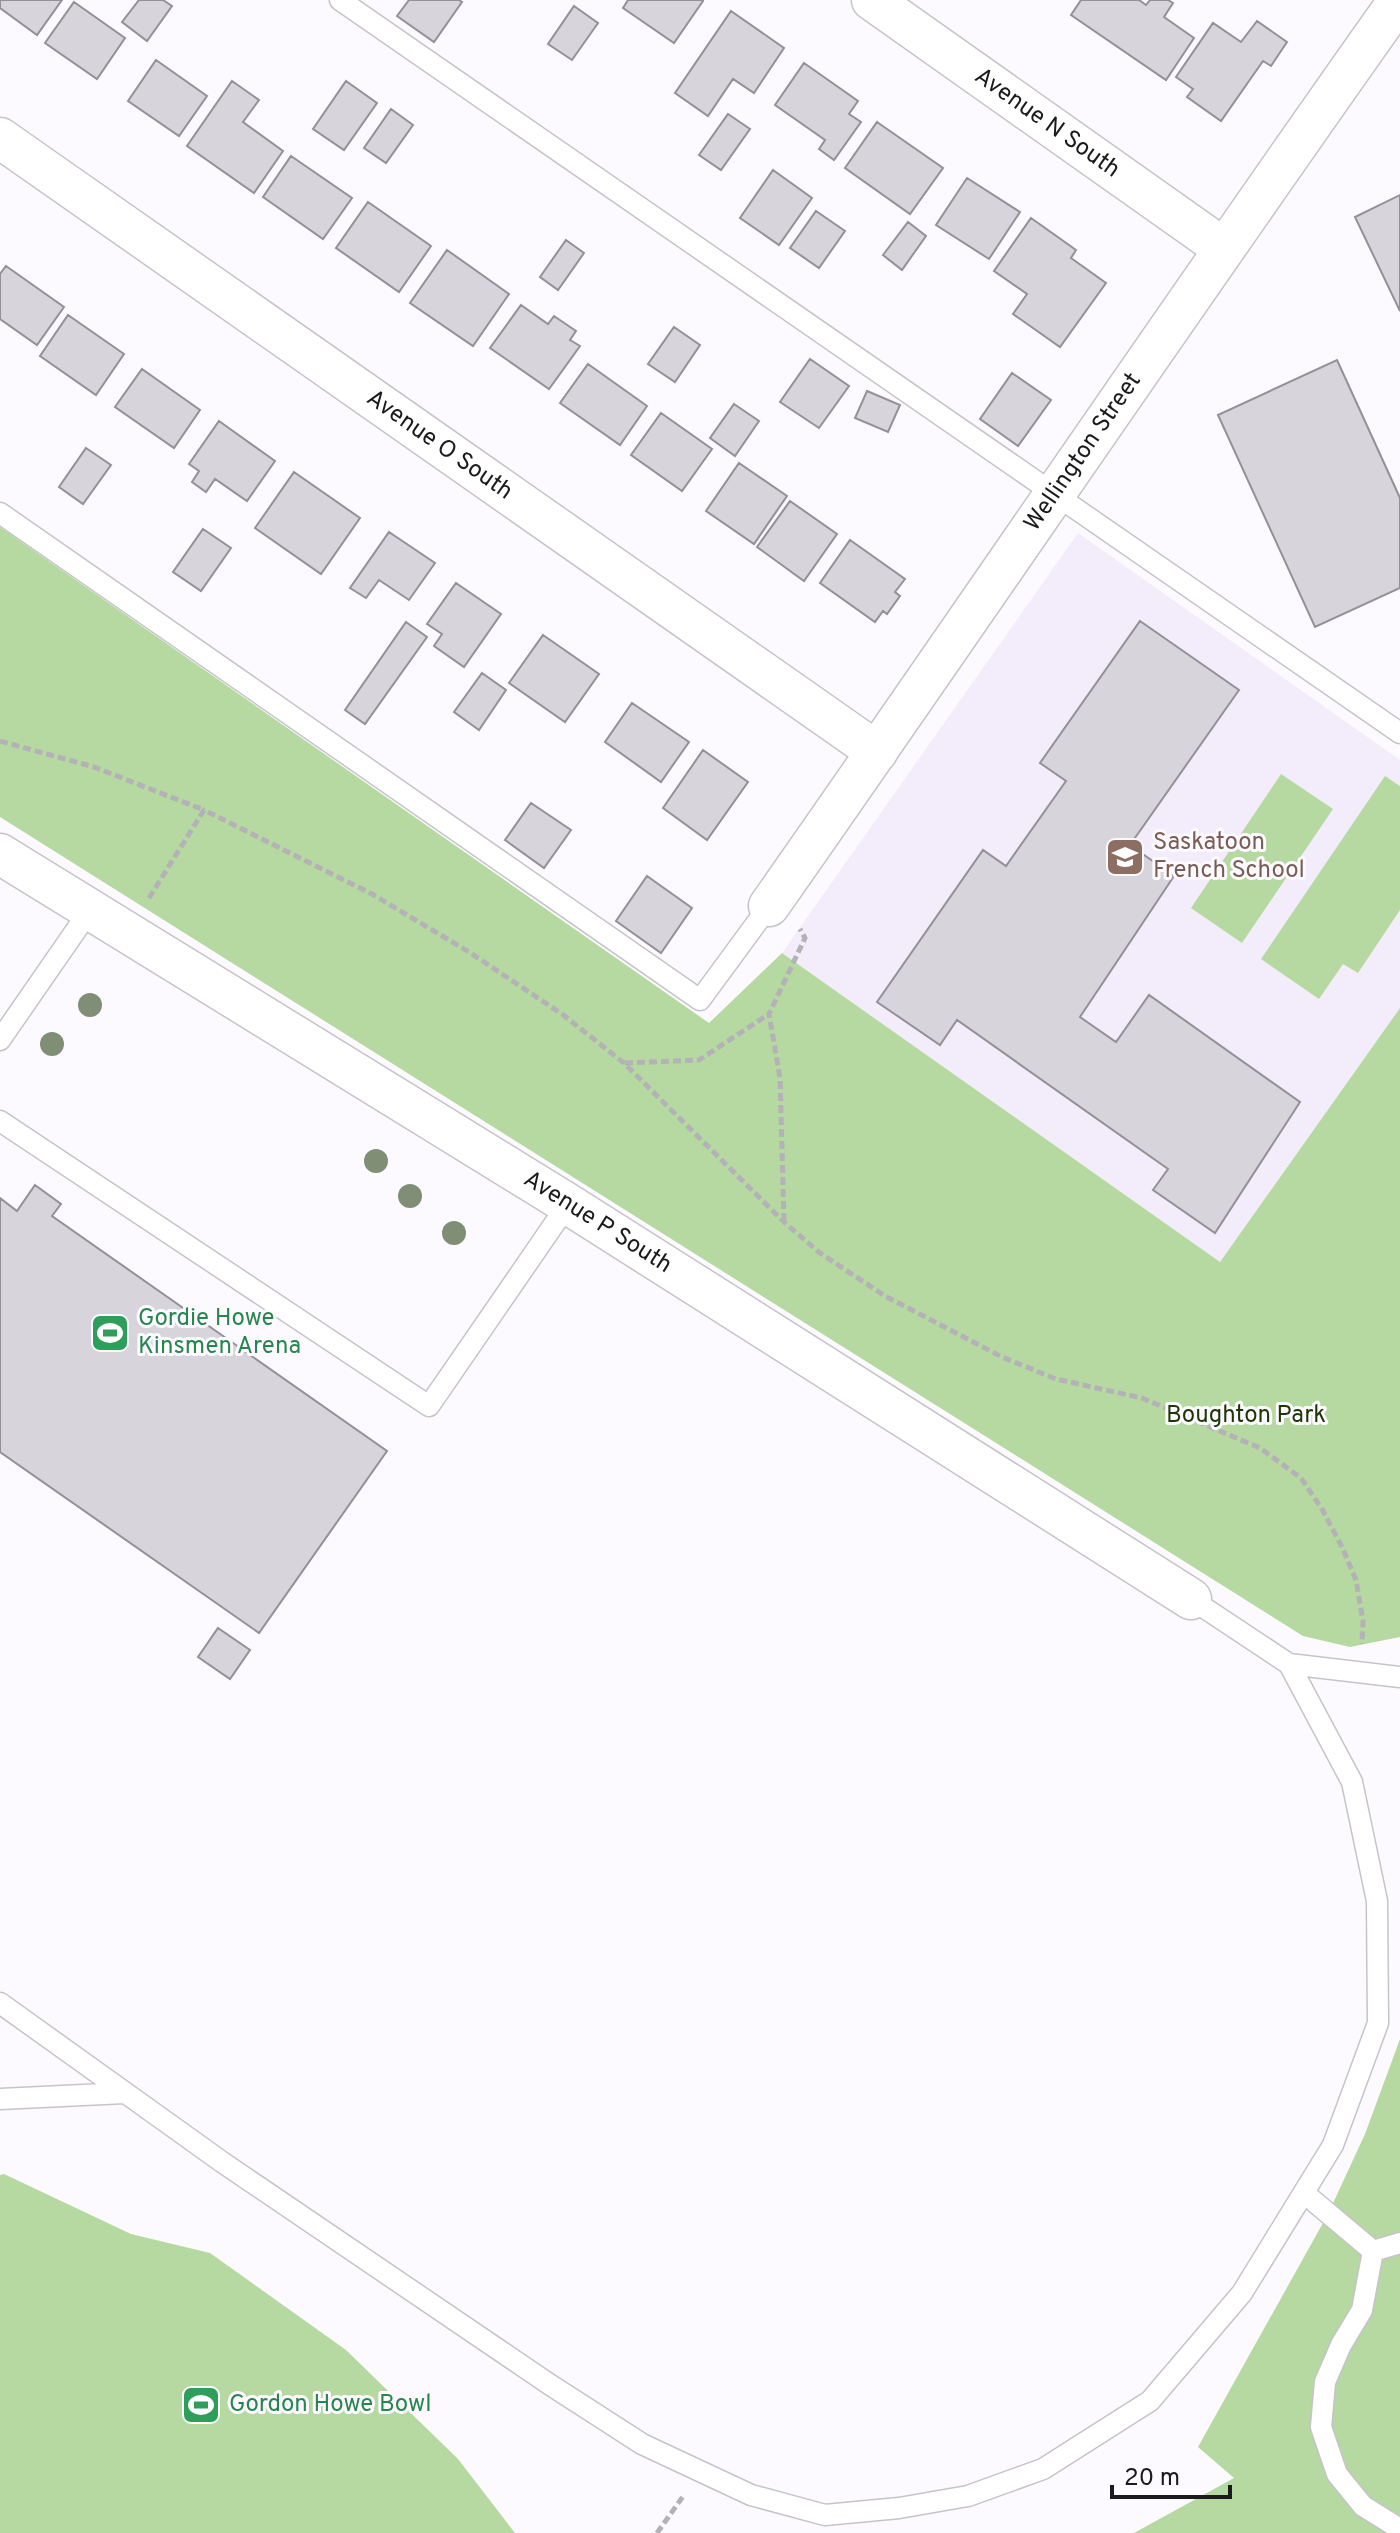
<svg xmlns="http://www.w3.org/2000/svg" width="1400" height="2533" viewBox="0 0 1400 2533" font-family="Overpass,sans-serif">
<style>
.built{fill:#f3ecfb}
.green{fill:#b5d9a0}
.building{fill:#d7d4dc;stroke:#939097;stroke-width:2}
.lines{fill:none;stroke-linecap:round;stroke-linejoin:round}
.service-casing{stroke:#c6c3ca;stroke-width:23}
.minor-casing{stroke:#c6c3ca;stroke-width:43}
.path{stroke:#b4b2b6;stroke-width:5;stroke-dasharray:8 4;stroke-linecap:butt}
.service{stroke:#fff;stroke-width:20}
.minor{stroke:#fff;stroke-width:40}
.tree{fill:#818e76}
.labels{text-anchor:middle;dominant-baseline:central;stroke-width:6;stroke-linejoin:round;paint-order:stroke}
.street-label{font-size:24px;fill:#1b1a1c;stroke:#fcfaff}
.education-label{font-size:24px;fill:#785e54;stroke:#fcfaff;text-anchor:start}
.leisure-label{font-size:24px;fill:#27864d;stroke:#fcfaff;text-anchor:start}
.park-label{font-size:24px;fill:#1c3606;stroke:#fcfaff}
</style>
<rect width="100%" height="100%" fill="#fcfaff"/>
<path class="built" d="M1078 533 1400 760V1008L1220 1262 782 953Z"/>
<path class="green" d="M0 527 709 1023 782 953 1220 1262 1400 1008V1637L1350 1647 1303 1636 0 817Z
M1281 774 1333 809 1242 943 1191 908Z
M1385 776 1400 786V910L1358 973 1343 964 1319 999 1261 959Z
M1400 2039V2533H1134L1234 2478 1198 2447 1328 2214 1365 2134Z
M4 2174 131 2234 210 2253 346 2350 458 2459 515 2533H0V2175Z"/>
<path class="building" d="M0 0H62L37 35 0 8Z
M139 0H163L172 6 147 41 122 22Z
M409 0H459L462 2 434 42 397 16Z
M628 0H703V1L674 43 623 8Z
M1081 0H1139L1146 5 1150 0H1168L1173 3 1164 17 1194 38 1166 80 1071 15Z
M74 2 125 38 97 79 45 43Z
M574 6 598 23 572 60 548 44Z
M731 11 784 48 754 93 733 79 708 116 675 93Z
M1257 21 1287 42 1271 66 1263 61 1221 121 1187 97 1193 89 1176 77 1213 23 1241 42Z
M156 60 207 96 179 136 128 101Z
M804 63 858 101 849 114 861 122 834 160 819 149 825 140 775 105Z
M232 81 259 100 243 122 283 151 254 193 187 146Z
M346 81 377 103 344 150 313 129Z
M391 109 413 125 386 163 364 148Z
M728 114 750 129 721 170 699 155Z
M877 122 943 168 910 214 845 168Z
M291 156 352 198 323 239 263 197Z
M773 170 812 198 779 245 740 218Z
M967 178 1020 212 989 259 936 225Z
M1400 195V311L1355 217Z
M368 202 431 246 399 292 336 248Z
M816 211 845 231 819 268 790 248Z
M1031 218 1076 250 1071 258 1106 283 1060 347 1013 314 1027 294 994 271Z
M908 222 926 236 902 270 883 255Z
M566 240 584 253 558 290 540 277Z
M447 250 509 294 473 346 410 303Z
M6 266 64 307 37 345 0 319V274Z
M521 305 548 324 554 316 576 331 570 340 580 346 549 389 490 348Z
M68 315 124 354 96 395 40 356Z
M674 327 700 345 675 382 648 364Z
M810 359 849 386 819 428 780 402Z
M1337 360 1400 498V588L1315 627 1218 415Z
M588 364 647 406 620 445 560 403Z
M142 369 200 410 174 448 115 407Z
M1012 373 1051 400 1018 446 980 419Z
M867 391 900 405 888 432 855 418Z
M734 404 759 421 735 456 710 438Z
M661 413 712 449 682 491 631 455Z
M219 421 275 461 247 501 215 479 206 492 192 482 199 471 189 464Z
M86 448 111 465 83 504 59 487Z
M739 463 787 496 754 544 706 511Z
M294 472 360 518 321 574 255 528Z
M790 501 837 534 804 581 757 547Z
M203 529 231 548 201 591 173 572Z
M389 532 435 563 409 600 379 580 366 598 350 588Z
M850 540 905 579 895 592 900 596 887 614 883 611 875 622 820 583Z
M456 583 501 614 464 667 434 646 442 634 427 624Z
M1140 621 1239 690 1130 845 1174 876 1080 1017 1116 1042 1149 995 1300 1102 1215 1233 1153 1190 1168 1169 957 1020 940 1045 877 1002 983 850 1006 866 1066 781 1040 763Z
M406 622 427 637 365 724 345 710Z
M543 635 599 674 565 722 509 683Z
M482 673 506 690 479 730 454 712Z
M632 703 689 742 661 782 605 742Z
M703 750 748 782 707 840 663 808Z
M531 803 571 830 544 868 505 840Z
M647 876 692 908 661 953 616 921Z
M35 1185 61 1204 52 1216 387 1451 259 1633 0 1452V1198L17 1211Z
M218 1628 250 1650 230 1679 198 1657Z"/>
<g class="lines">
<defs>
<path id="service" d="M340 0 1400 733
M0 513 700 1000 769 906
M0 1040 90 910
M0 1121 429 1406 568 1204
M1191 1599 1289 1664 1400 1677
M0 2003 222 2162 549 2384 642 2444 751 2495 825 2515 899 2508 968 2496 1043 2469 1150 2401 1242 2293 1333 2145 1378 2023 1377 1901 1352 1782 1289 1664
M0 2099 125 2093
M1304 2193 1373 2251
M1373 2251 1362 2310 1341 2345 1325 2382 1321 2427 1337 2474 1363 2506 1400 2529
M1373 2251 1400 2243"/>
<g id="minor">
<path id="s1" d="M872 0 1223 248"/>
<path id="s2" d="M0 138 877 752"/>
<path id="s3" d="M0 854 568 1204 1191 1599"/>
<path id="s4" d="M769 906C980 605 1186 300 1399 0"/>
</g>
</defs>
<use href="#service" class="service-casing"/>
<use href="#minor" class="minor-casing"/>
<path class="path" d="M0 741 94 767 204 810
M149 898 204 810 372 894 469 952 562 1014 624 1063 784 1222 820 1253 885 1296 1002 1357 1056 1379 1142 1398 1260 1448 1301 1478 1322 1509 1342 1547 1356 1580 1363 1621 1362 1644
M625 1063 699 1060 769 1014
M784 1221 780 1078 769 1014 805 938 800 929
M657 2533 684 2495"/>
<use href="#service" class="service"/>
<use href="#minor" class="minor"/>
</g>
<g class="tree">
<circle cx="90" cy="1005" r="12"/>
<circle cx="52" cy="1044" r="12"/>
<circle cx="376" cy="1161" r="12"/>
<circle cx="410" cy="1196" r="12"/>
<circle cx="454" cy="1233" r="12"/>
</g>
<defs>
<symbol id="school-square" viewBox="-11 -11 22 22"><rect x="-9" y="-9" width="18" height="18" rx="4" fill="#8d6e63" stroke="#fcfaff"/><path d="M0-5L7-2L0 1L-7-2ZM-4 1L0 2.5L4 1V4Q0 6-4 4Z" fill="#fff"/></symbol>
<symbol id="stadium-square" viewBox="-11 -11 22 22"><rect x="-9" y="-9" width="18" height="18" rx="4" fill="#2e9e5b" stroke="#fcfaff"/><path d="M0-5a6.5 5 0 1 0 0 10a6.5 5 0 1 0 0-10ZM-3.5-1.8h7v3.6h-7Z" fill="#fff"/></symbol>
</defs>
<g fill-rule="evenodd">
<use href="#school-square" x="1103" y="835" width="44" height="44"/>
<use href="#stadium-square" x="88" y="1311" width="44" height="44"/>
<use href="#stadium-square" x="179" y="2383" width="44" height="44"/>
</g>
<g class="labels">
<g class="street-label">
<text stroke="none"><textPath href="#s1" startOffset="214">Avenue N South</textPath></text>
<text stroke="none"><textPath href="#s2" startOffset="536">Avenue O South</textPath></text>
<text stroke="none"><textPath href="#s4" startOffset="552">Wellington Street</textPath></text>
<text stroke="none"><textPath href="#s3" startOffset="702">Avenue P South</textPath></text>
</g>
<g class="education-label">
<text x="1153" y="843">Saskatoon<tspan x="1153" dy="28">French School</tspan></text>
</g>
<g class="leisure-label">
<text x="138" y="1319">Gordie Howe<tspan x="138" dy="28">Kinsmen Arena</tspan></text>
<text x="229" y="2405">Gordon Howe Bowl</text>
</g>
<g class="park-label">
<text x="1246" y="1416">Boughton Park</text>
</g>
</g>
<path d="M1112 2485v12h118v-12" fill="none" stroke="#1b1a1c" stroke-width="4"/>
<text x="1124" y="2485" font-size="24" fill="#1b1a1c" stroke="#fcfaff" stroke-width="6" paint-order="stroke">20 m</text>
</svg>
